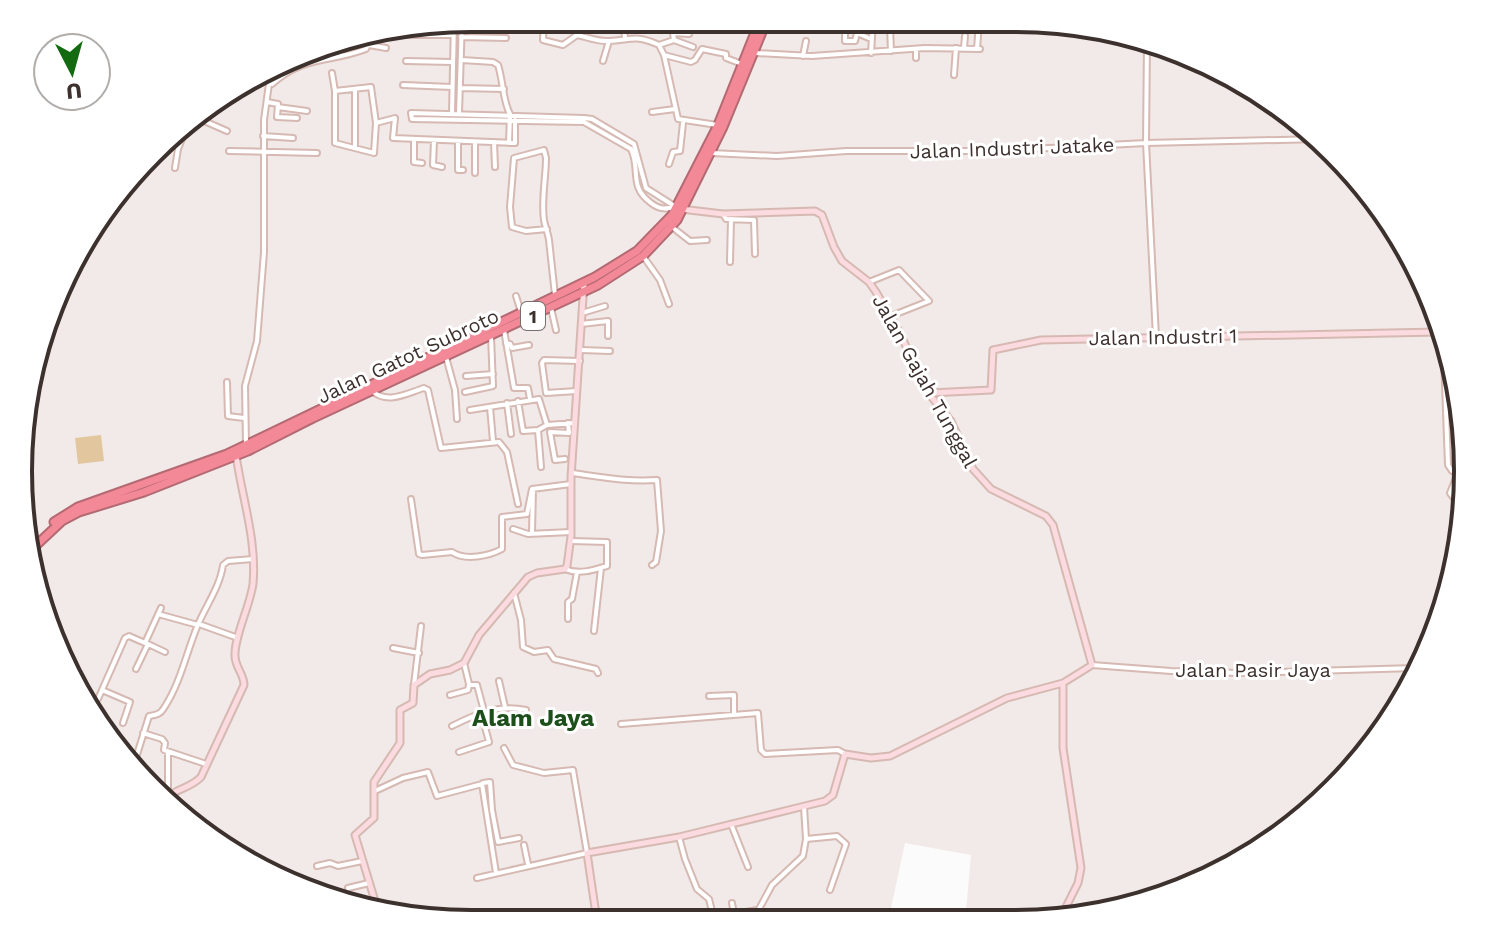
<svg xmlns="http://www.w3.org/2000/svg" width="1486" height="942" viewBox="0 0 1486 942" font-family="'Work Sans',sans-serif">
<style>
.built{fill:#f2eae8}
.grass{fill:#e2c79e}
.lines{fill:none;stroke-linecap:round;stroke-linejoin:round}
.street-casing{stroke:#d6b9b2;stroke-width:8}
.secondary-casing{stroke:#d6b9b2;stroke-width:9}
.highway-casing{stroke:#b36a72;stroke-width:11}
.street{stroke:#fff;stroke-width:4}
.secondary{stroke:#fbdbe0;stroke-width:5}
.highway{stroke:#f38897;stroke-width:7}
.labels{text-anchor:middle;dominant-baseline:central;stroke-width:6;stroke-linejoin:round;paint-order:stroke}
.shield{fill:#fff;stroke:#776f6d;stroke-width:2}
.shield-label{font-size:18px;font-weight:bold;fill:#3d312e}
.street-label{font-size:20px;fill:#3d312e;stroke:#fff}
.quarter-label{font-size:24px;font-weight:bold;fill:#1d4f1a;stroke:#fff}
.rim{fill:none;stroke:#3d312e;stroke-width:4}
</style>
<rect width="100%" height="100%" fill="#fbfbfb"/>
<path class="built" d="M471 18 1075 22 1189 53 1313 130 1421 270 1467 441 1444 616 1356 769 1216 877 1044 923H965L971 855 905 843 888 922 412 920 297 889 173 812 94 722 33 588 19 442 42 325 111 196 219 95 326 42Z"/>
<path class="grass" d="M101 435 104 461 78 464 75 438Z"/>
<g class="lines">
<defs>
<path id="street" d="M544 18 543 40 563 45 577 35C587 37 598 42 609 41 631 40 636 34 659 45L664 55 678 119 717 125
M622 19 625 37
M845 20V41H855L857 33
M858 21 857 33 871 39
M405 35H453
M577 35 581 19
M461 37 506 38
M674 40 673 33 689 34
M1147 41 1146 143 1156 337
M369 45 386 48
M659 45 674 40 693 47
M964 48 965 36
M916 49V58
M977 49 979 23 987 22
M891 51 890 27 897 21
M755 53 812 56 925 48 980 49
M871 53 873 21
M341 55 343 44
M664 55 691 62 695 60 702 49 726 54V58L742 64
M803 56 806 41
M462 60 493 62 498 65C503 80 503 102 510 114L509 143
M406 61 452 62
M603 61 609 41
M332 73 335 91
M954 75 956 48
M249 80 271 81
M272 84C305 55 330 63 366 49L372 34
M403 85 452 87
M371 87 376 123 374 153 335 143V91Z
M460 88 504 89
M355 91V148
M267 102 278 104 277 117 297 118
M207 106 211 105
M278 107 307 111
M652 112 675 109
M411 113 584 118 592 119 634 144 646 188 676 207C666 209 660 210 651 203 628 186 641 170 631 149L584 122 412 119Z
M452 113 454 21
M459 113 462 20
M195 117 227 131
M376 123 395 118 393 138 515 143V120
M263 136 293 138
M414 139V162L422 163
M434 140 433 165 442 167
M458 141V170H463
M475 142V173
M494 142 495 167
M229 151 317 153
M711 153 777 156 846 151H992L1146 143 1320 139
M669 164 673 152 680 151 683 123
M175 168 178 149 188 123
M723 214 726 219 754 220 755 254
M672 227 690 241 707 240
M547 229 526 231 512 227 510 207 514 158 544 150 546 158C546 177 541 201 544 220 545 226 548 233 549 240L555 295
M643 256 660 280 669 304
M730 262 731 219
M869 282 899 270 929 301 891 316
M516 296 521 312
M551 308 556 330
M582 313 605 306
M581 324 608 321V336
M504 330 514 388H528L530 399
M506 343 510 344 512 348 529 345
M581 350 610 351
M446 357 455 390 457 419
M1444 357 1448 465 1452 471 1463 473
M466 376 493 374
M227 382 228 416 244 418
M371 390C387 405 405 394 424 388L428 390 441 448 499 442 507 452 518 504
M577 391 546 393 542 363 544 360 580 361
M465 392 493 386 491 336
M518 401 523 431 538 430
M507 403 511 434
M490 407 493 441
M470 410 539 399 547 425
M246 445 245 386 257 341 264 252V120L271 69
M565 459 555 460 550 432 569 433 568 423
M541 467 538 430 547 425 574 423
M572 473C601 477 627 482 657 480L661 531 656 562 652 565
M411 499 419 554 422 555 452 552C465 561 489 556 502 549V517L527 514 532 489 571 484
M1456 501 1450 493 1458 473
M513 529 528 534 571 532
M532 533 533 489
M565 569C579 575 594 570 607 566V542L571 541
M514 593 521 620 523 647 534 652 548 650 554 659 596 669 598 673
M158 614 198 625
M568 619V602L572 599 577 572
M199 624 238 638
M594 631 601 568
M146 643 165 652
M393 648 419 653
M464 663 469 684
M1092 665 1171 671 1240 673 1415 668
M136 669 148 644
M499 681 505 707
M414 685 421 626
M469 685H477L484 711
M102 690 130 702 123 723
M450 695 468 690 469 685
M709 696 734 695V715
M83 698 92 702 98 699 125 638 129 636 145 643 161 608
M621 724 758 713 761 750 765 754 838 750 845 754
M452 726C476 714 498 704 526 710
M143 733 162 739 165 743 164 750 206 764
M459 752 489 742 481 712
M131 764 135 761 149 716C155 715 160 715 164 708 180 684 186 654 197 627 205 607 220 587 223 565L228 561 253 559
M483 783 490 782 492 810 498 842 519 838
M375 791 403 778 428 772 437 796 482 784 496 873
M168 795V752
M731 824 748 867
M679 837 685 859 697 889 709 899 713 915 710 922
M806 839 837 836 846 844 830 890
M524 845 528 864
M317 866 330 863 338 866 362 861
M477 878 587 853 573 770 544 773 513 765 504 748
M348 888 369 883
M732 903 734 914 757 910
M732 922 734 914
M752 922 772 885 803 856 806 839 804 807"/>
<path id="secondary" d="M930 393 991 390 993 350 1041 340 1438 332
M164 802C174 788 190 789 201 777L244 685C244 674 235 667 235 656 234 637 250 606 253 584 257 540 242 498 236 455
M378 911 355 835 374 818V782L400 743V710L413 703 414 685 430 674 450 670 464 663 479 635 528 577 537 573 565 569 567 566 571 536V477L584 283
M1060 919 1078 883 1081 868 1063 748V684
M597 921 587 853 679 837 825 801 833 795 845 754 871 758 890 756 1007 698 1063 683 1092 665 1053 525 1046 516 991 489 973 469 951 421 925 389 900 333 876 292 869 282 842 261 834 247 822 215 815 211 723 214 681 209"/>
<path id="highway" d="M54 522 78 507 227 454 595 277 637 251 672 215 718 125 760 20
M30 551 62 521 79 512 144 492 248 451 313 418 598 285 643 256 677 220 723 127 767 20"/>
</defs>
<use href="#street" class="street-casing"/>
<use href="#secondary" class="secondary-casing"/>
<use href="#highway" class="highway-casing"/>
<use href="#street" class="street"/>
<use href="#secondary" class="secondary"/>
<use href="#highway" class="highway"/>
</g>
<g class="labels">
<rect class="shield" x="521" y="302" width="24" height="28" rx="6"/>
<g class="shield-label">
<text x="533" y="316">1</text>
</g>
<g class="street-label">
<text transform="translate(1012 148) rotate(-2)">Jalan Industri Jatake</text>
<text transform="translate(1163 337) rotate(-1)">Jalan Industri 1</text>
<text transform="translate(408 356) rotate(-25)">Jalan Gatot Subroto</text>
<text transform="translate(925 381) rotate(61)">Jalan Gajah Tunggal</text>
<text x="1253" y="670">Jalan Pasir Jaya</text>
</g>
<g class="quarter-label">
<text x="533" y="718">Alam Jaya</text>
</g>
</g>
<path d="M0 0H1486V942H0ZM471 32H1015A439 439 0 0 1 1454 471V471A439 439 0 0 1 1015 910H471A439 439 0 0 1 32 471V471A439 439 0 0 1 471 32Z" fill="#fff" fill-rule="evenodd"/>
<path class="rim" d="M471 32H1015A439 439 0 0 1 1454 471V471A439 439 0 0 1 1015 910H471A439 439 0 0 1 32 471V471A439 439 0 0 1 471 32Z"/>
<g transform="translate(72 72) rotate(174)"><circle r="38" fill="#ffffff" stroke="#b1adab" stroke-width="2"/>
<path d="M0-6L14 30L0 20L-14 30Z" fill="#146a11"/>
<text y="-12" font-size="22" font-weight="bold" text-anchor="middle" fill="#3d312e">U</text>
</g>
</svg>
